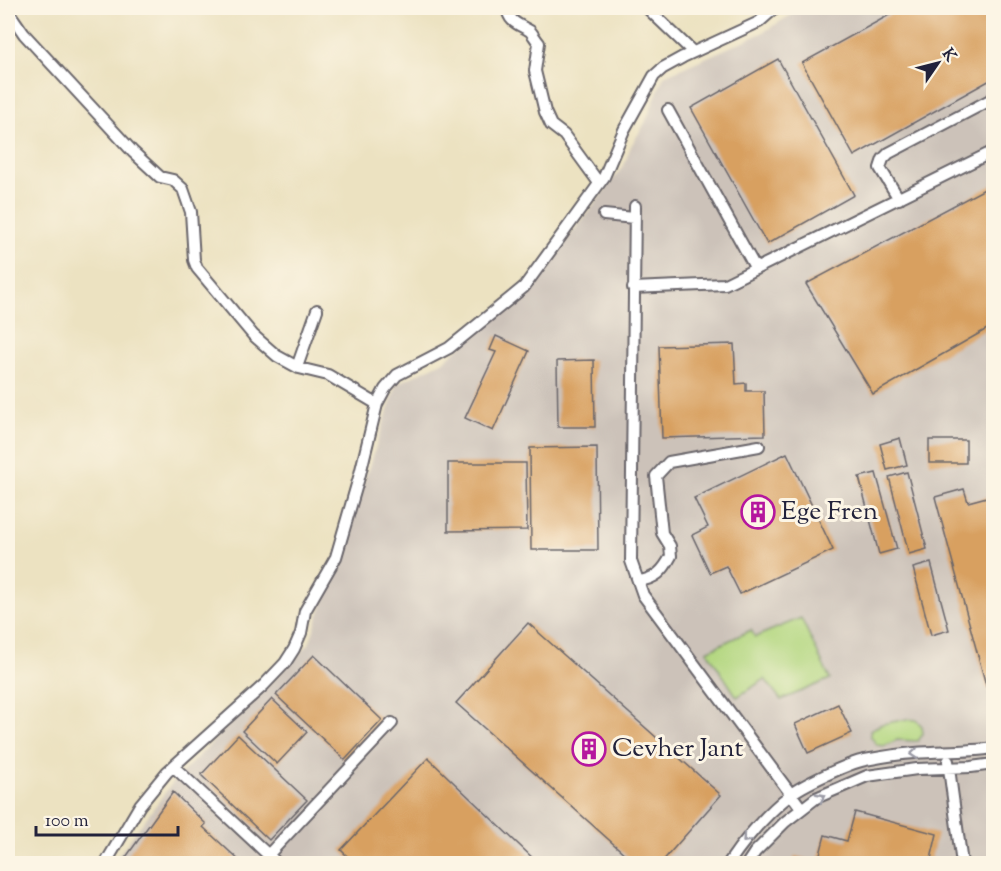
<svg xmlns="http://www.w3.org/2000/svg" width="1001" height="871" viewBox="0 0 1001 871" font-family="'Sorts Mill Goudy',serif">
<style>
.industrial{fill:#ccc2b9}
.green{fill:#b3d780;stroke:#6a7c5e;stroke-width:1.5}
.building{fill:#d8a060}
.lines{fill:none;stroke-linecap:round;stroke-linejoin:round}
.minor-casing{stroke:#69656a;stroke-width:14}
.minor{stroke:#fff;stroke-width:10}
.oneway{stroke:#9c9ca7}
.labels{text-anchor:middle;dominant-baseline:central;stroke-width:6;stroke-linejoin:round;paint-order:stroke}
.poi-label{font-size:26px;fill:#22223b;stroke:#fcf5e5;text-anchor:start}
</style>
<rect width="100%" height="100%" fill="#fcf5e5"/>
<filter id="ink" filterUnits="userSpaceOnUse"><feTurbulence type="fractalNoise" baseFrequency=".0167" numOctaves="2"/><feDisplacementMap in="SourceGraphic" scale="12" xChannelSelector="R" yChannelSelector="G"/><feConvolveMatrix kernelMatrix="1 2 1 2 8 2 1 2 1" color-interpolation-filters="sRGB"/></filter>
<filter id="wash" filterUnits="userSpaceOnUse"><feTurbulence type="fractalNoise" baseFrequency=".008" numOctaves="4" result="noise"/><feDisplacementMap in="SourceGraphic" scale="24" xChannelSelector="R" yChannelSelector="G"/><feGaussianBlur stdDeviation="1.35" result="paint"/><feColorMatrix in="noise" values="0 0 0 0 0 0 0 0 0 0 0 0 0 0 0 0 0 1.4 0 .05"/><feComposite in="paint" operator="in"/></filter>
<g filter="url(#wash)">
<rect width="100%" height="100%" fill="#ece2c1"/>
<path class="industrial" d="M802 8H993V863L112 864 174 781 309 644 397 384 444 361 535 282 624 165 631 146 645 123 664 76 762 33Z"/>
<path class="green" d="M801 618 830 679 781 700 765 679 737 697 707 651 751 630 755 637Z
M907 719 916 720 922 726 923 734 918 741 897 740 884 746 877 745 871 737 870 730 882 724Z"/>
<g id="blocks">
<path class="building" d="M902 8H994V78L854 156 802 63Z
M778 59 854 195 767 244 691 108Z
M994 184V325L873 394 806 284Z
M496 336 529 351 493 431 465 418 496 352 490 350Z
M734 344 736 384 746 383V391H764L765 435 662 438 659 346Z
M594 360 595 427H558L557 361Z
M900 438 907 465 887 470 880 444Z
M929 440H966V463H929Z
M597 447 598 550H531L530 448Z
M787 453 833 550 740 594 726 566 710 573 692 535 708 527 694 498Z
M448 463H526L527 530 448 531Z
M907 472 927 549 909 554 889 477Z
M876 473 897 549 879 554 859 477Z
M964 489 968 502 994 495V688L987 689 935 497Z
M931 563 949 630 931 635 913 568Z
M528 623 721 795 660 864H636L456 703Z
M314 655 382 720 345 760 276 695Z
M272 699 307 732 277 764 242 731Z
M838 704 852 733 808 753 795 724Z
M238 735 307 800 269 840 201 775Z
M428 758 539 864H355L341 850Z
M173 792 206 824 203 827 243 864H121Z
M855 812 937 834 931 859 942 862V864H793L795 856 818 862 825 835 847 841Z"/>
</g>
</g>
<g filter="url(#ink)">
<use href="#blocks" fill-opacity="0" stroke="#69656a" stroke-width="1.5"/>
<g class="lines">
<defs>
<path id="minor" d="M507 8C509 23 519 24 530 31 533 34 536 40 539 43L535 71 545 112 551 125 564 135 599 183
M647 8 693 52
M8 11 24 34 133 152 160 177 173 180 183 189 191 212 194 260 197 268 253 335 277 356 299 368 328 375 377 404
M668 110 756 269
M899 199 880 168 883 159 889 153 994 98
M635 206 631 561 643 595 802 809
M604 215 634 218
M633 288 725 284 994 151
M297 367 317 310
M638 581C656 579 663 571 671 556L670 546 662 533 656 476 669 462 759 446
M948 761 962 864
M174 767 278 864
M269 854 392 723
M105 864 140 805 167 772 264 685 285 663 294 649 301 633 305 611 336 557 360 474 377 404 385 389 397 375 449 348 524 287 604 177 624 130 654 76 663 68 683 57 759 22 775 8
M728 864C745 839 766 814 790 795 802 785 849 763 865 760 881 757 899 754 915 753 942 751 967 752 994 748
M747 864 755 852 785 822 816 798 867 776 917 769 971 767 994 764"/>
</defs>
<use href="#minor" class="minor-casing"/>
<use href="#minor" class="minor"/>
</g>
<defs><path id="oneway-chevron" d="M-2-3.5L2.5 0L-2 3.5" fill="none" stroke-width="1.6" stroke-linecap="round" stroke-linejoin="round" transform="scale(1.5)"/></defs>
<g class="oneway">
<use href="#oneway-chevron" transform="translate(914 754) rotate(175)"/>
<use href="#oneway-chevron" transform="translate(821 797) rotate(-28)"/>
<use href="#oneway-chevron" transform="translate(746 839) rotate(132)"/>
</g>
</g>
<defs>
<symbol id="building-ring" viewBox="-11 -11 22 22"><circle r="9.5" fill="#fcf5e5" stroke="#b5179e" stroke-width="1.5"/><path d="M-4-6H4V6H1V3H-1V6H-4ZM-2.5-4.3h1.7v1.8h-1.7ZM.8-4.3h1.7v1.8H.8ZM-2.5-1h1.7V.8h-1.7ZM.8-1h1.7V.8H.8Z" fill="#b5179e"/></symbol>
</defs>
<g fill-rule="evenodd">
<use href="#building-ring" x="739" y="493" width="38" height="38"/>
<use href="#building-ring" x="570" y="730" width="38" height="38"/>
</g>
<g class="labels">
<g class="poi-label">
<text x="781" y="512">Ege Fren</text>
<text x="612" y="749">Cevher Jant</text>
</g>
</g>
<rect width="1001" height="871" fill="none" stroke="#fcf5e5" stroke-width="30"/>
<g transform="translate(938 63) rotate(55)" stroke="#fcf5e5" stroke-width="4.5" paint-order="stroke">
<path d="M0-4.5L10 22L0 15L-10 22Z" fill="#22223b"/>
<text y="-9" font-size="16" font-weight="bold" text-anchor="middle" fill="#22223b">K</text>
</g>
<path d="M36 826v9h142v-9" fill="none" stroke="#22223b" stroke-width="3"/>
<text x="45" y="826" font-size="18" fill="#22223b" stroke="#fcf5e5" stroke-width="4.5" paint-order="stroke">100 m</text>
</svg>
